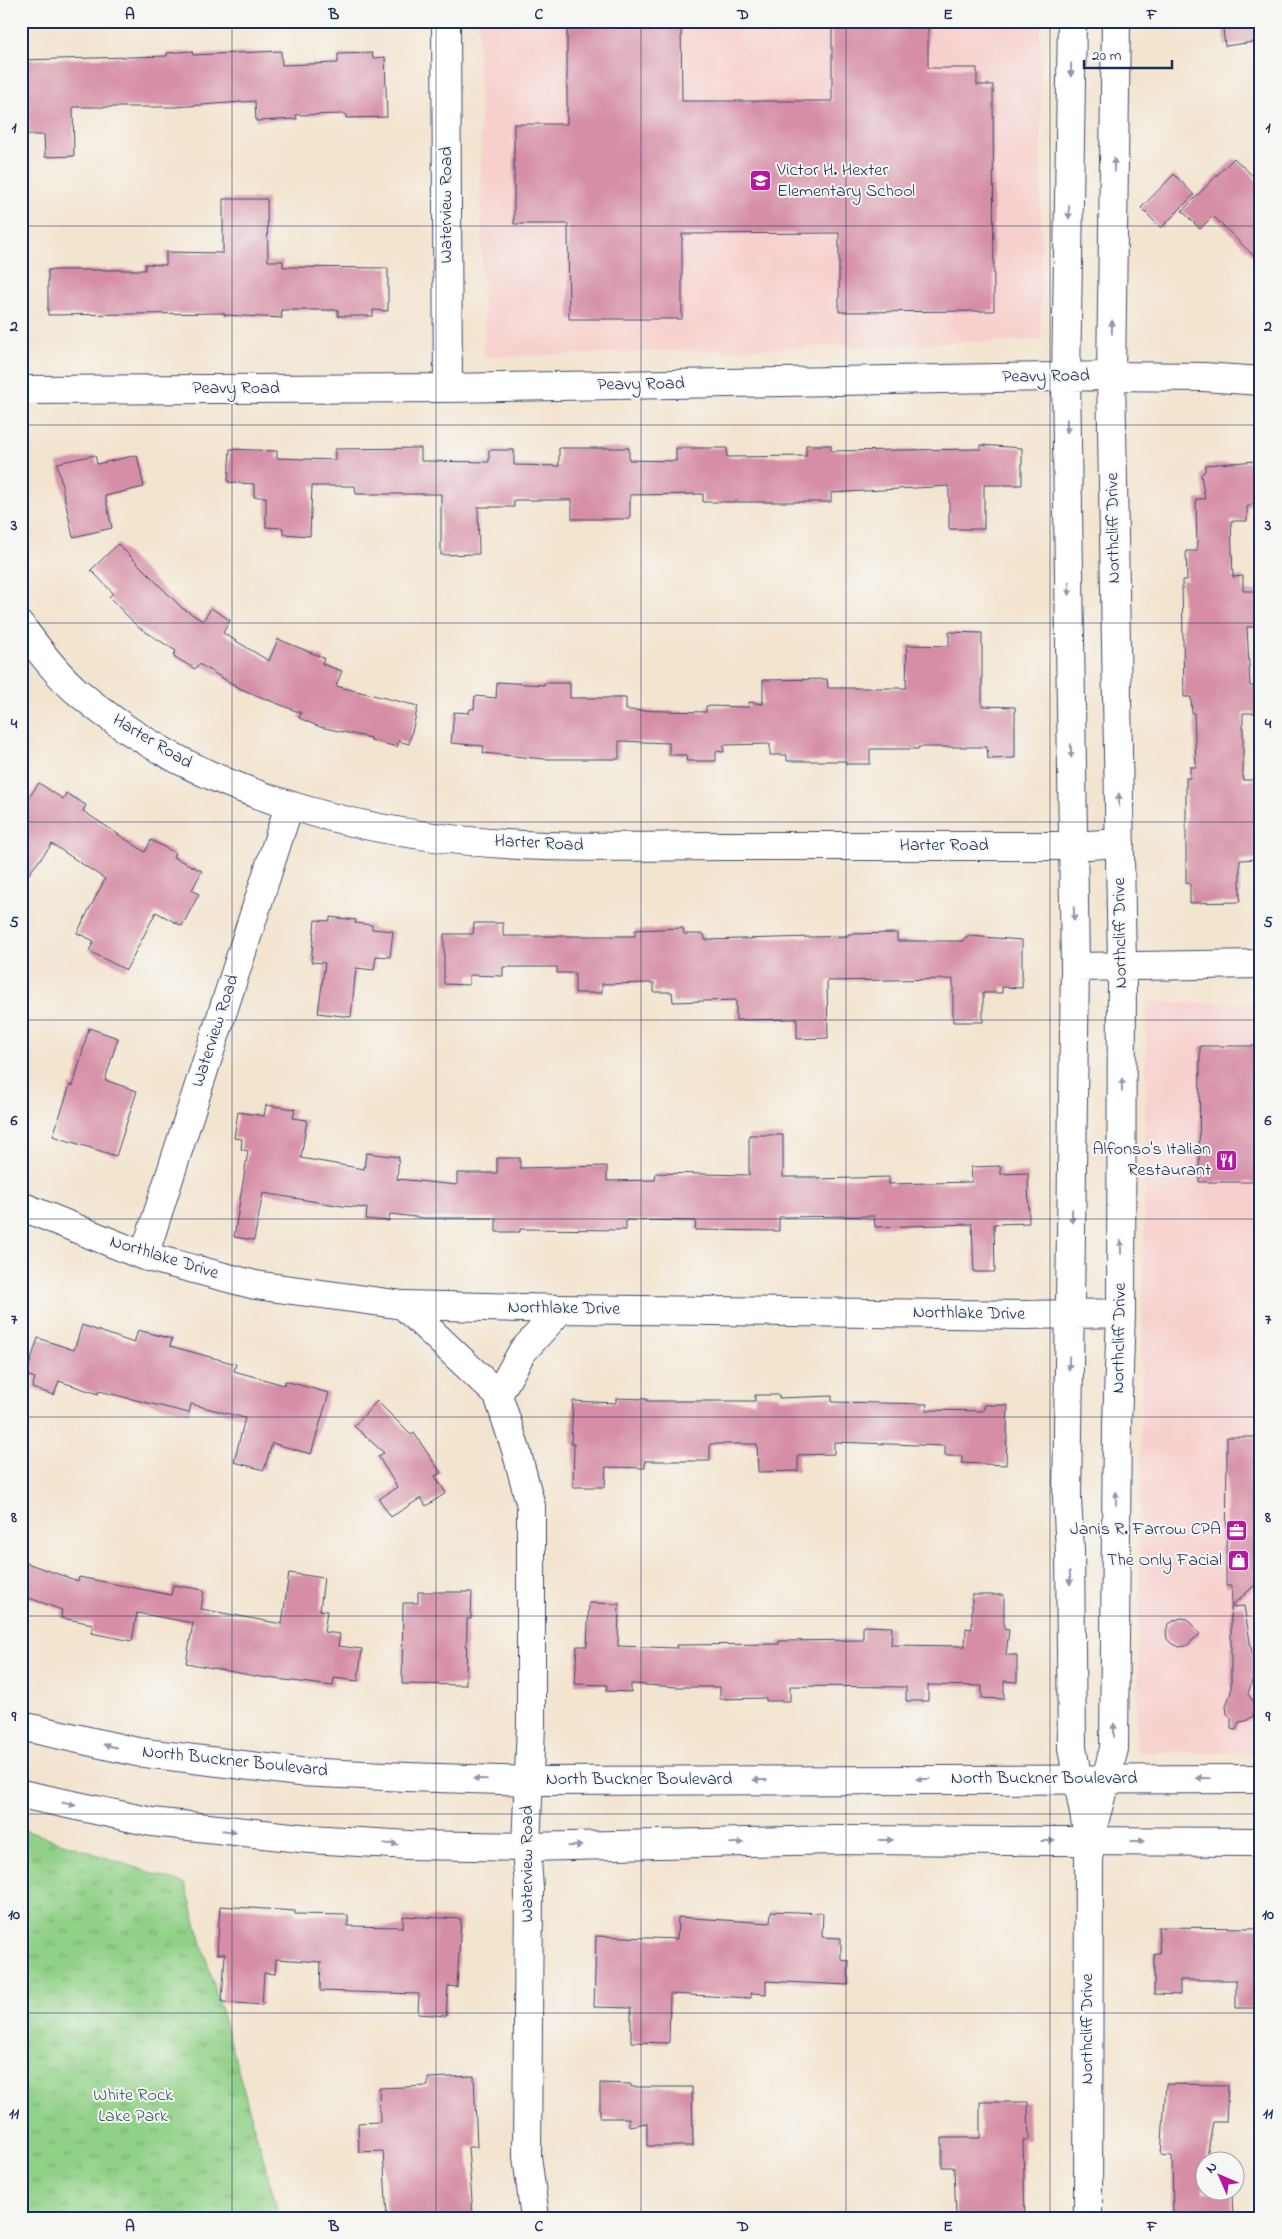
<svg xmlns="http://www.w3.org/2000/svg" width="1282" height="2239" viewBox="0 0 1282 2239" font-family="'Indie Flower',sans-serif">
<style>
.built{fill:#f7d0cd}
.grass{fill:url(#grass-tufts);stroke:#568072}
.building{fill:#d68ea6}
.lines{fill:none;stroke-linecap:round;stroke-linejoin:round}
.minor-casing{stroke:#3b4a6f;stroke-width:30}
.major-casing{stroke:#3b4a6f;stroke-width:30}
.minor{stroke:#fff;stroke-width:28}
.major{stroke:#fff;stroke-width:28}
.oneway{fill:#8d97ae}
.grid{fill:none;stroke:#1b2f5e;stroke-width:1;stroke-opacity:0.55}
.labels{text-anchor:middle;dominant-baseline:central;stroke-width:4;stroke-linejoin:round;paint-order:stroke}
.poi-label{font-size:18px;fill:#1b2f5e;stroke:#f6f6f2;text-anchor:end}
.street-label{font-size:18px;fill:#1b2f5e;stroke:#f6f6f2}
.park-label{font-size:18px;fill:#385868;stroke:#f6f6f2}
.neatline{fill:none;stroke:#1b2f5e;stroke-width:2}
.grid-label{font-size:16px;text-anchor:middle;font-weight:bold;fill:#1b2f5e}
</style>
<defs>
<pattern id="grass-tufts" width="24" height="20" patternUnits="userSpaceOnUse" patternTransform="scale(1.25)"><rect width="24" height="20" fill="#91d187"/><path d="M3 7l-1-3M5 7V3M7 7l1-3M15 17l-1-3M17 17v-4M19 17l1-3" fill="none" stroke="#76aa72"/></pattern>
</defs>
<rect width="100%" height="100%" fill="#f6f6f2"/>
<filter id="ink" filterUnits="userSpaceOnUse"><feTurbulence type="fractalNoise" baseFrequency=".02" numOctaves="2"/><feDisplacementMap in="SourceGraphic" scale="10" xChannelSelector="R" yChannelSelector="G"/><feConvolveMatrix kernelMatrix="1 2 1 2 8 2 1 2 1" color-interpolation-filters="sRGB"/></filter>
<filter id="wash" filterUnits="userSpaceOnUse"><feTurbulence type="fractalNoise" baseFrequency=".0096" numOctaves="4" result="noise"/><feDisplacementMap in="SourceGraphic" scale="20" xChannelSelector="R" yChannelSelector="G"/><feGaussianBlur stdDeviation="1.12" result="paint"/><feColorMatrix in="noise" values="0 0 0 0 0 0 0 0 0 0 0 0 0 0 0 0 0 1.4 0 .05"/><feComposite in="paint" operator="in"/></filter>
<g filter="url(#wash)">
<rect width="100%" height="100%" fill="#f3e4cf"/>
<path class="built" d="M478 21H1041V340L484 357Z
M1147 1002 1261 1003V1753L1137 1752Z"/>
<path class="grass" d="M21 1829 185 1884 280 2218H21Z"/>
<g id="blocks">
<path class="building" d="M567 21H681L682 101H832V21H928V68H977V85H993L994 311 839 312V233L682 234V319H569L568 224H514V124H567Z
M1222 21H1261V41L1225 46Z
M192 51 193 55 281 51 282 65 338 63V54L372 53 373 58 385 57 387 117 346 118V114L296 115 297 119 256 121 255 101 176 107H73L74 156 45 157 44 135H21V60L167 56V53Z
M1234 158 1261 184V263L1213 216 1200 229 1182 211Z
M1174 174 1194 195 1161 228 1141 208Z
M223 199H267L268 261H283V267L388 268V311L373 310V316H338V310H281L282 318 224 315V313L48 315V270H145V264L166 265V252L223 253Z
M806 445H831V451L981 449V445L1022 448V485H984V529H949V486L831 493V502H703V494L630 495V519H572V500H514V507H478L479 554 441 555V494H356L355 486H312L310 536 283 534V528L266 527V497H254V484L228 482 230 449 277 451V458L335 460V449L421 448V461L489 462V450H514V465L559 466V448H629V460L676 461V448H727V457L806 456Z
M95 455 97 464 137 455 144 487 105 496 112 528 73 537 57 463Z
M1256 461V502L1247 507V521H1231L1233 577 1243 576V591H1261V627H1247L1250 686H1257L1258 713H1243V780H1261V859L1240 860V902L1190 903V884L1186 883V778H1190V767H1196L1194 713H1192L1191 697H1184L1182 580H1187L1186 551H1197L1196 499H1205L1201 475 1205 471V465Z
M118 544 182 608 203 621 211 608 230 620 223 633 269 661 278 639 324 658 322 664 342 671 336 686 418 706 409 744 398 741 397 747 371 740V738L320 727 299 718 301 713 241 689 199 664 195 669 173 656 176 651 138 627 109 597 113 593 91 570Z
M949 632 982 633V706L1015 707V758L988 759 987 747H918V749H870V764H846V761H787V755H770V744L724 745V752L716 751V761H686L687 755H669V743L619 741V759H544L483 753 484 746 451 743 454 712 469 713 470 709H474L475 696 496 698 497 682 544 685V683H570V698H626V710L706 712V706L749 707V702L763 704V680L827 679 828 688H906L907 645 949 646Z
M39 783 63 799 66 793 86 805 83 811 145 852 151 840 175 853 173 857 202 871 192 890 199 894 182 926 156 912 126 970 89 951 94 941 77 933 105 879 52 844 21 884V809Z
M330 917 356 920 355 923 372 925V929L393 931 390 957 376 956 374 970 356 968 351 1017 318 1013 325 963 311 962 315 920 330 921Z
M474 923H503V936H635V930L683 928 684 934H704L705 940 848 936V934L897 933V941H962L969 936 1022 940V988L1002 987V993H983V1022H953V979L827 981 828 1038 797 1039V1019L736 1020V1000L673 1002 672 992H654V983L602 984V993H575V973H557V967H503V976L469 975V985L444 984V934H473Z
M89 1028 118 1038 105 1080 137 1091 116 1156 53 1136 70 1085 73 1086Z
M1200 1046H1261V1182H1199Z
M266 1105 295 1109 293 1118 307 1120 301 1158 364 1169 366 1153 399 1157 397 1179 457 1185V1173H497V1158H520V1168L607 1166V1181L655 1180 656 1173 749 1175V1135H783V1177H817V1179L889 1177V1184L972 1182 971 1167 1000 1166 1001 1174 1028 1173 1029 1223 994 1224 995 1272H974L972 1224 875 1227 874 1216 779 1217V1231L695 1230 696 1221 626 1220V1230L520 1229V1232H496V1218H424L390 1214 389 1221 366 1219 367 1208 342 1206 263 1193 254 1240 234 1237 248 1151 241 1149 242 1139 234 1138 238 1112 264 1116Z
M82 1325 134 1343 138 1330 172 1339 170 1346 236 1364 234 1371 284 1385 285 1381 329 1393 311 1454 272 1443 264 1470 234 1462 245 1418 191 1404 189 1413 99 1391 98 1394 59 1381 54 1395 32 1388 35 1378 26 1375 38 1338 74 1350Z
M755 1395H779V1398L832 1396V1402L927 1404 926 1410 983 1411 985 1405H1008L1006 1465 962 1463V1456H945V1446L834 1442V1454L798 1455V1471L758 1472 757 1444H710V1461H645V1468L606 1467 605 1487H573L574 1444H571L573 1401 616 1403V1398L647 1399V1401H755Z
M377 1401 411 1435 414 1433 441 1473 435 1476 446 1493 426 1506 421 1498 391 1517 379 1499 397 1487 378 1456 384 1453 354 1426Z
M1227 1437H1261V1580L1231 1606 1232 1586H1226Z
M21 1561 78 1581 79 1577 171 1595 173 1585 204 1590 201 1609 282 1624 289 1573 324 1578 320 1610 327 1611 324 1632 340 1634 338 1646 362 1649 358 1681 334 1678 333 1686 260 1677 186 1663 193 1623 137 1613 132 1641 91 1633 93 1624 61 1618 62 1610 21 1595Z
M418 1592H472L471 1619H467L466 1685 402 1684 403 1603H418Z
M972 1595H1004V1629L1009 1630 1006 1655H1017V1682L1004 1681V1699L982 1698V1686L928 1685V1701H906V1687L790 1686V1701H766V1698L720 1699V1687H677L631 1684V1692L607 1691V1685L575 1684 577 1646H587L589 1603 619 1604 618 1646 677 1648 676 1645 779 1644V1641L863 1640V1626L892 1627 891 1645 965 1646 966 1628 972 1629Z
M1244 1606 1255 1671 1248 1694 1253 1701 1255 1709 1253 1716 1246 1721 1239 1722 1236 1730 1231 1729V1717L1227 1714 1226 1706 1231 1692V1607Z
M1182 1618 1187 1619 1200 1634 1186 1646 1179 1647 1172 1644 1167 1639 1166 1631 1169 1624 1175 1620Z
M220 1906 295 1911V1914L348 1915V1926L403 1927V1916L461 1919 457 1987 448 1986 446 2016 418 2014 419 1994 320 1991 321 1962 276 1959 275 1974 264 1973 262 2005 222 2002 225 1954H217Z
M771 1911 823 1913 822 1937 841 1938V1960L849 1961 848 1985 766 1981V1994L751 1993V1998L670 1994 669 2043 631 2042V2008L594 2007 596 1936 677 1939 678 1917 770 1923Z
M1158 1927 1261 1928V2008H1236V1980H1180V1995L1154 1994V1953H1160Z
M474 2076 477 2147H468L473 2215 387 2218 383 2151 359 2152 358 2123 380 2122 379 2088 428 2086V2078Z
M600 2083 631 2084V2087H692L693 2146H647V2123L629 2126V2118H600Z
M1166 2084 1228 2085 1226 2122H1213L1206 2162H1204L1202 2192H1232L1233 2218H1173L1172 2156 1161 2155Z
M980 2102H1028L1029 2140H1023L1025 2218H956L954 2167H942V2138H980Z"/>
</g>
</g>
<g filter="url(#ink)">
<use href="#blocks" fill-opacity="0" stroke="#3b4a6f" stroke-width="1"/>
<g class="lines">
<defs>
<path id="minor" d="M446 21 448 388
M1072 21 1066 378 1075 967 1067 1499 1070 1550 1072 1748 1089 1841 1088 2218
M21 390 448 388 1111 376 1204 377 1261 381
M21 626C39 650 57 675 80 694 207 801 383 841 545 846 605 848 665 846 724 846 840 846 956 846 1072 846L1120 843
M1075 967 1261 964
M21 1206 144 1256 255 1285 403 1305 561 1309 1026 1315 1121 1313
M144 1256 289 806
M403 1305 498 1395 516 1450 531 1506V1725L526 1847 529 1888 527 2156 535 2218
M498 1395 522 1352 561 1309
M1090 1837 1114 1749 1117 1424 1121 1313 1122 965 1111 376 1116 21"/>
<path id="major" d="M21 1726 137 1752 299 1772 407 1777 529 1781 1261 1779
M21 1794 152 1822 310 1839 409 1845 526 1847 837 1840 1261 1842"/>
</defs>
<use href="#minor" class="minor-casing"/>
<use href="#major" class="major-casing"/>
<use href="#minor" class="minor"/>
<use href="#major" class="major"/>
</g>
<defs><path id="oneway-solid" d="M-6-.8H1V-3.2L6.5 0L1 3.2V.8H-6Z" transform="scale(1.25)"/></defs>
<g class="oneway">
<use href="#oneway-solid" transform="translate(1071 70) rotate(91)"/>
<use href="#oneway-solid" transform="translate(1114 165) rotate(-89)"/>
<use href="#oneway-solid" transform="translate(1069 212) rotate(91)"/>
<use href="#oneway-solid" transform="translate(1112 327) rotate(-89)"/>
<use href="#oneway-solid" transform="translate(1067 426) rotate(89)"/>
<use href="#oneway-solid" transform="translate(1069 589) rotate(89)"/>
<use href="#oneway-solid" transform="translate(1071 751) rotate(89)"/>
<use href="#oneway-solid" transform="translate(1119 800) rotate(-91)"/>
<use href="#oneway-solid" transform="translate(1074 914) rotate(89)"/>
<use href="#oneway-solid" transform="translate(1122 1085) rotate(-90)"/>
<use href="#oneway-solid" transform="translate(1072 1216) rotate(91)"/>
<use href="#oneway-solid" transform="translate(1121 1247) rotate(-90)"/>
<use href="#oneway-solid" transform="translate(1069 1363) rotate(91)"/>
<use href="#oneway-solid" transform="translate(1116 1498) rotate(-89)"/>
<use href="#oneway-solid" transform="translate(1070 1578) rotate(89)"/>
<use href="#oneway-solid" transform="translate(1114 1730) rotate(-90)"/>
<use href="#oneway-solid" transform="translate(110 1746) rotate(-167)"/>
<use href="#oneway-solid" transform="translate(1203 1778) rotate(-179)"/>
<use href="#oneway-solid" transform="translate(480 1779) rotate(-179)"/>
<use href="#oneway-solid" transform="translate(923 1779) rotate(180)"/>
<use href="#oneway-solid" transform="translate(760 1780) rotate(180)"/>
<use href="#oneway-solid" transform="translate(69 1804) rotate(12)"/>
<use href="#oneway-solid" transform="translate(229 1831) rotate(6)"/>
<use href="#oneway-solid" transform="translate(886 1840)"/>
<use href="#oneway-solid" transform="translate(1048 1841)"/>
<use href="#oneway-solid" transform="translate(1138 1841)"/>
<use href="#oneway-solid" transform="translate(737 1843) rotate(-1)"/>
<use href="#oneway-solid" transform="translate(391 1844) rotate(3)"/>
<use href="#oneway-solid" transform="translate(575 1846) rotate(-1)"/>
</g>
</g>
<path class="grid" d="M232 21V2218M436 21V2218M641 21V2218M846 21V2218M1050 21V2218M21 226H1261M21 425H1261M21 623H1261M21 822H1261M21 1020H1261M21 1219H1261M21 1417H1261M21 1616H1261M21 1814H1261M21 2013H1261"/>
<defs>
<symbol id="school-square" viewBox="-11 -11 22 22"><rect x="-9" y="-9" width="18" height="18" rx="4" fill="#b5179e" stroke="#f6f6f2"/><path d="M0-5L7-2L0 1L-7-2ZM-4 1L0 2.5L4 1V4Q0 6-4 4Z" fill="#fff"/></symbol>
<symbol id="restaurant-square" viewBox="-11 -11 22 22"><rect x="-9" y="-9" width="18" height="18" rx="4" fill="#b5179e" stroke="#f6f6f2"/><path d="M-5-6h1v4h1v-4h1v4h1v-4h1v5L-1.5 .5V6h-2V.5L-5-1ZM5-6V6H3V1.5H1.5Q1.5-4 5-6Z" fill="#fff"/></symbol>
<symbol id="office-square" viewBox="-11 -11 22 22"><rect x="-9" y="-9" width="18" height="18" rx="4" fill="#b5179e" stroke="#f6f6f2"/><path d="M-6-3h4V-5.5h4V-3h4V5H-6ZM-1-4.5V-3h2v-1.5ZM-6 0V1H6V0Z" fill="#fff"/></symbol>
<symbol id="shop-square" viewBox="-11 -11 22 22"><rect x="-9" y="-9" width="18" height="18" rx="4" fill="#b5179e" stroke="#f6f6f2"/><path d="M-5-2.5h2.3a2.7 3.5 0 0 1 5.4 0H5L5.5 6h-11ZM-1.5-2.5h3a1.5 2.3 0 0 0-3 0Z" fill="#fff"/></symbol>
</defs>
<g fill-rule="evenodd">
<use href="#school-square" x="748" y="168" width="25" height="25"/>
<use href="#restaurant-square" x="1214" y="1148" width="25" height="25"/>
<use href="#office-square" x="1224" y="1518" width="25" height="25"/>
<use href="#shop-square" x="1226" y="1548" width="25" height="25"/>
</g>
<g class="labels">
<g class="poi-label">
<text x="777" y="171" text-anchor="start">Victor H. Hexter<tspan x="777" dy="21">Elementary School</tspan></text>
<text x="1211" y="1150">Alfonso's Italian<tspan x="1211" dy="21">Restaurant</tspan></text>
<text x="1221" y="1530">Janis R. Farrow CPA</text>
<text x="1222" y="1561">The Only Facial</text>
</g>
<g class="street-label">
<text transform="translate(447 205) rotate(-90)">Waterview Road</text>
<text transform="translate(1046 377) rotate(-1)">Peavy Road</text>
<text transform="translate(641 385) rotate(-1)">Peavy Road</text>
<text x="236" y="389">Peavy Road</text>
<text transform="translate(1114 528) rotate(-91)">Northcliff Drive</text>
<text transform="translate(152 742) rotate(31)">Harter Road</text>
<text transform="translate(539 844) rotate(3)">Harter Road</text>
<text x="944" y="846">Harter Road</text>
<text transform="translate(1121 933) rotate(-91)">Northcliff Drive</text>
<text transform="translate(216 1031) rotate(-72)">Waterview Road</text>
<text transform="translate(164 1258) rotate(17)">Northlake Drive</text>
<text transform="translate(564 1309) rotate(1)">Northlake Drive</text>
<text transform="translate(969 1314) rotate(1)">Northlake Drive</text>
<text transform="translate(1120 1338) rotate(-89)">Northcliff Drive</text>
<text transform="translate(235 1762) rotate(6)">North Buckner Boulevard</text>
<text x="1044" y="1779">North Buckner Boulevard</text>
<text x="639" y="1780">North Buckner Boulevard</text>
<text transform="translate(528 1864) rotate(-90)">Waterview Road</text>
<text transform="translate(1088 2029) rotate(-90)">Northcliff Drive</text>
</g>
<g class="park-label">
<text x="133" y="2096">White Rock<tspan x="133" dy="21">Lake Park</tspan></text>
</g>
</g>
<rect width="1282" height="2239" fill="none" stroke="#f6f6f2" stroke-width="55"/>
<g transform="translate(1220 2176) rotate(315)"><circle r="24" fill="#f6f6f2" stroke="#9ea6b7"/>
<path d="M0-4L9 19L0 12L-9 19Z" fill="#b5179e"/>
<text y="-8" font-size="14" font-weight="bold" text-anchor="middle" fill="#1b2f5e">N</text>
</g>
<path d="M1084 60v8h88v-8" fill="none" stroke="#1b2f5e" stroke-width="2.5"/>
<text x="1092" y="60" font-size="15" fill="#1b2f5e" stroke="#f6f6f2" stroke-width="4" paint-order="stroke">20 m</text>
<rect x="28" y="28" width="1226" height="2184" class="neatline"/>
<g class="grid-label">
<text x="130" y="19">A</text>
<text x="334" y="19">B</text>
<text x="539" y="19">C</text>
<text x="743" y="19">D</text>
<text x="948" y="19">E</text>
<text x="1152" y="19">F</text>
<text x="14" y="132">1</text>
<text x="1268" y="132">1</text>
<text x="14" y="331">2</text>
<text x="1268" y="331">2</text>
<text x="14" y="530">3</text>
<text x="1268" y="530">3</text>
<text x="14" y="728">4</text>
<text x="1268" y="728">4</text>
<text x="14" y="927">5</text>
<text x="1268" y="927">5</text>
<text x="14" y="1125">6</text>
<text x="1268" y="1125">6</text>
<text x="14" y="1324">7</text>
<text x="1268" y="1324">7</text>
<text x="14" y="1522">8</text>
<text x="1268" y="1522">8</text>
<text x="14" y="1721">9</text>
<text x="1268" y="1721">9</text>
<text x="14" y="1919">10</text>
<text x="1268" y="1919">10</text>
<text x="14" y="2118">11</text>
<text x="1268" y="2118">11</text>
<text x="130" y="2231">A</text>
<text x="334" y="2231">B</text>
<text x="539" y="2231">C</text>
<text x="743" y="2231">D</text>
<text x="948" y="2231">E</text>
<text x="1152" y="2231">F</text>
</g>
</svg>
